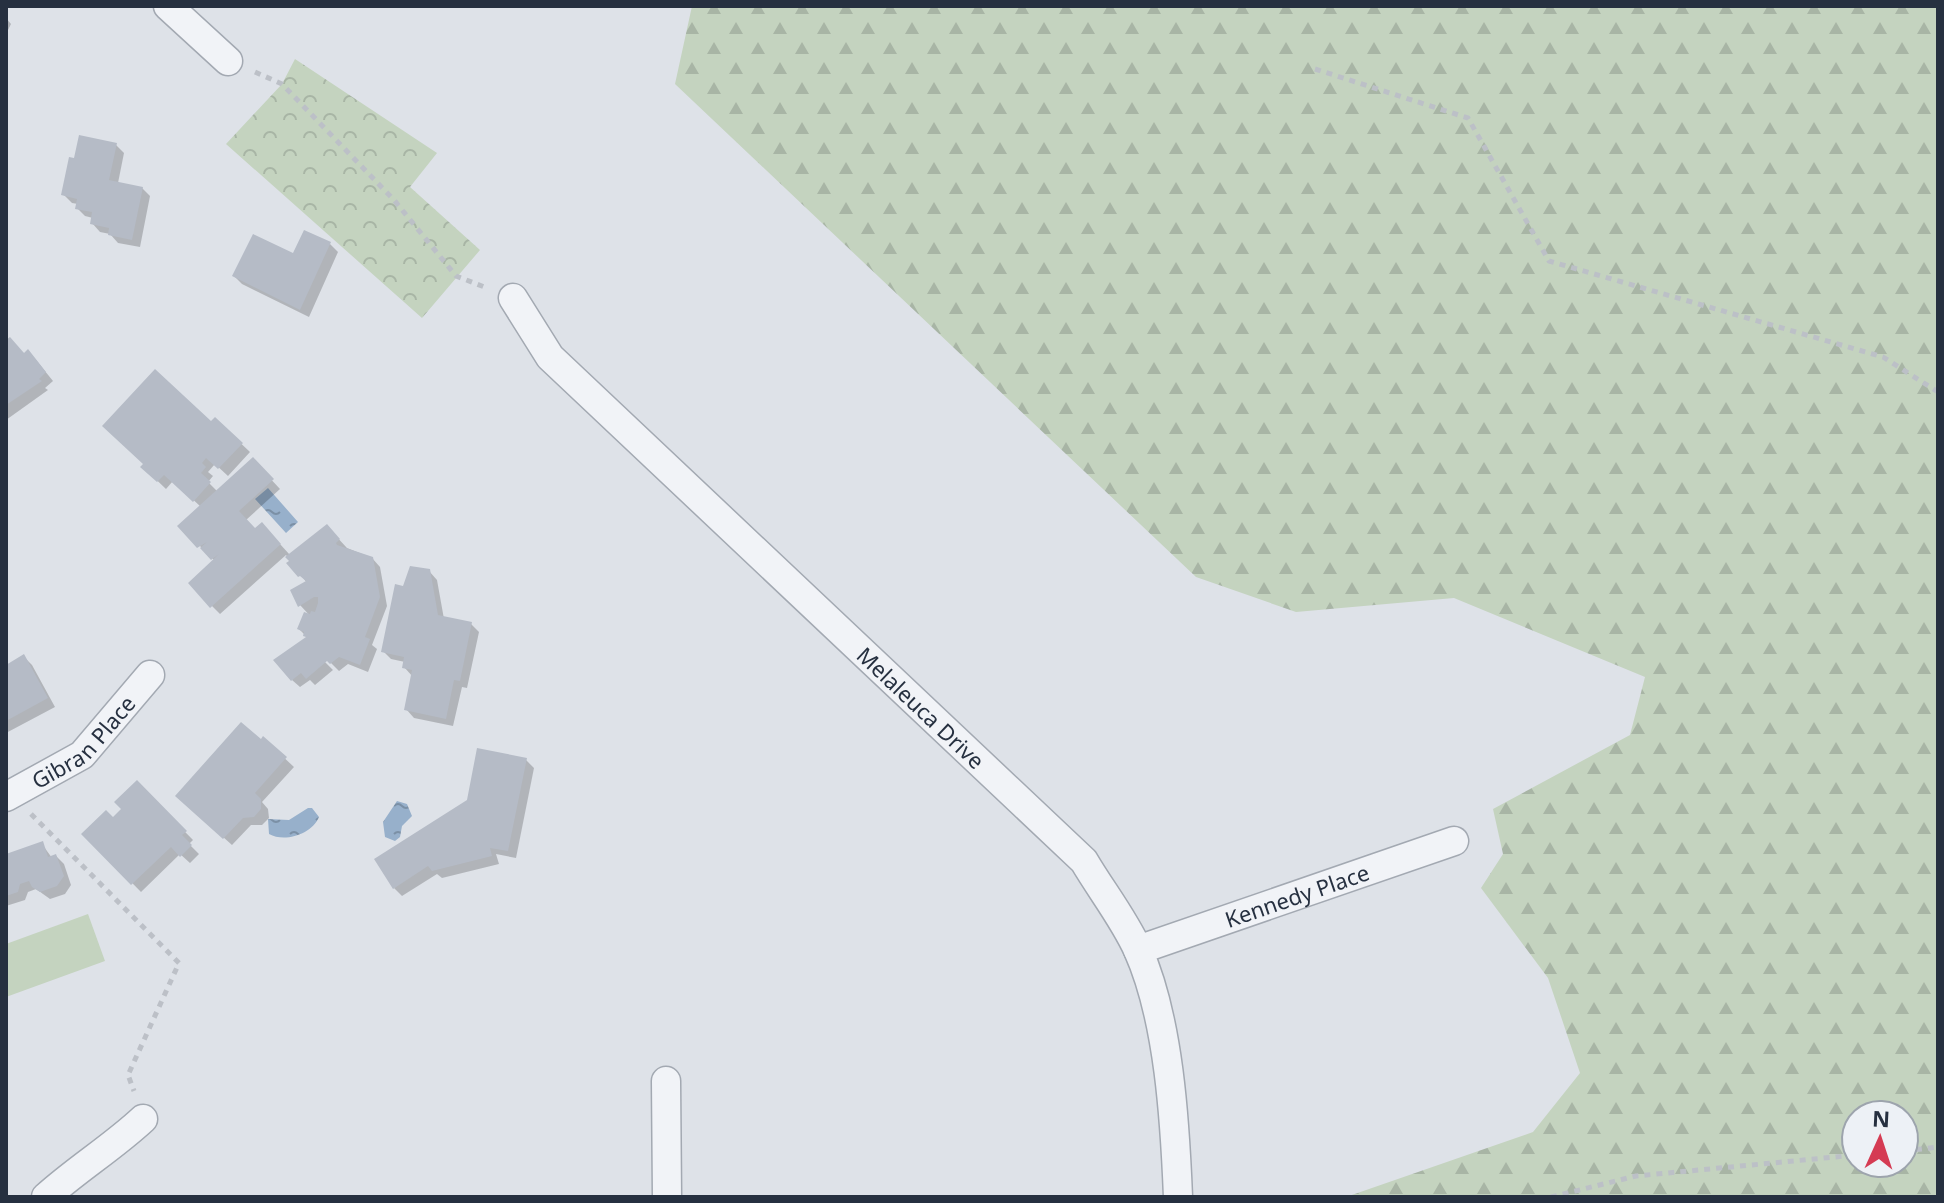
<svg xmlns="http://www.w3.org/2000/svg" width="1944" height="1203" viewBox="0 0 1944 1203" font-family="'Noto Sans',sans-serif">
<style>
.forest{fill:url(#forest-firs);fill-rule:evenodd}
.park{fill:url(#park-crowns)}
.pitch{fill:#c4d3bf}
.water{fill:url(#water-ripples)}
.shadow{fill:#0003}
.building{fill:#b5bbc6}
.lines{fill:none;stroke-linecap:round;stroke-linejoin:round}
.street-casing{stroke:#a3a9b2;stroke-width:31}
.path{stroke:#bcc0c7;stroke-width:5;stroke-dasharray:6 6;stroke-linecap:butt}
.street{stroke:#f1f3f7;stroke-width:28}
.labels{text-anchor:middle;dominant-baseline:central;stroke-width:7;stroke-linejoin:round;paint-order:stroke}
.street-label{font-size:22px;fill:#263040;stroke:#edf1f6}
</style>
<defs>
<pattern id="forest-firs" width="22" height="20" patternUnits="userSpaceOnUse" patternTransform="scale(2)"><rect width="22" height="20" fill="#c4d3bf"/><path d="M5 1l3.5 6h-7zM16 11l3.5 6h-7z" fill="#a8b5a5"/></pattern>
<pattern id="park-crowns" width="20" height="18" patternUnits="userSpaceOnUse" patternTransform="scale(2)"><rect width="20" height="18" fill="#c4d3bf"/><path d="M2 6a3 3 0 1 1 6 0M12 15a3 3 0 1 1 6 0" fill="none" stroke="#a8b5a5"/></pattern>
<pattern id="water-ripples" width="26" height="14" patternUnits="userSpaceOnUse" patternTransform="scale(2)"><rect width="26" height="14" fill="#97b0cb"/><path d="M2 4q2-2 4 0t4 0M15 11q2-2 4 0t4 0" fill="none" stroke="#7b90a6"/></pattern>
</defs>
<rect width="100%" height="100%" fill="#dee2e8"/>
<path class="forest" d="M692 6H1938V1197H1346L1533 1132 1580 1073 1548 978 1481 888 1503 854 1493 809 1630 735 1645 677 1454 598 1296 612 1196 577 675 84ZM1856 1115H1904V1163H1856Z"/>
<path class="park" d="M295 59 437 153 410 187 480 250 422 318 226 144 282 84Z"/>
<path class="pitch" d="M88 914 105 961 6 997V944Z"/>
<path class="water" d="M268 488 298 522 286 533 255 499Z
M397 801 407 804 412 816 402 826 400 837 395 841 385 837 383 822Z
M308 808H312L319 817C312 834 285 843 269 834L268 819 289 820Z"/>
<path class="shadow" d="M6 18 11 24 6 34Z
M116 145 124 153 118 183 142 188 150 196 140 247 118 243 110 234 100 232 92 223 93 218 85 216 77 208 78 204 72 203 64 195Z
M330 244 338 252 309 317 242 284 234 276Z
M6 343 36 360 53 381 45 388 48 390 6 420Z
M215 419 250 452 228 476 215 464 208 472 213 476 208 482 218 492 253 460 280 489 246 520 255 531 269 532 290 555 335 535 347 548 372 558 380 567 387 606 372 645 377 649 368 672 348 664 339 671 321 653 318 655 333 670 315 685 310 680 300 687 292 680 308 638 299 629 312 618 300 605 307 583 286 555 220 614 212 606 215 561 180 526 201 507 173 481 166 489 143 467Z
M429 571 437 580 444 619 471 624 479 632 467 688 462 687 453 726 414 718 406 709 413 677 404 667 405 662 391 659 383 651 405 588Z
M24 657 32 665 55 707 6 733V661L9 665Z
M264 739 294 767 262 802 268 809 269 818 262 825H251L232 845 185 803Z
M526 760 534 768 516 858 496 854 499 864 442 878 437 874 402 896 394 888Z
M137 783 193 840 189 844 199 854 190 863 180 854 141 892 84 834 113 819 124 809Z
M42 844 52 858 56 856 64 864 71 885 65 894 50 899 36 889 28 892 25 900 6 906V856Z"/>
<path class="building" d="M79 135 117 143 109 180 143 187 132 240 108 235 109 228 90 224 92 212 75 209 77 199 61 195 69 157 74 158Z
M304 230 331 242 300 310 232 276 253 234 293 253Z
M10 337 24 353 28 349 46 372 39 379 42 381 6 405V340Z
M155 369 211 421 215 417 243 443 218 469 206 458 202 463 206 467 201 473 211 482 193 502 164 475 157 482 140 467 143 464 102 426Z
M253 457 274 479 239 511 255 528 262 522 281 544 210 608 188 583 219 554 211 560 200 548 207 542 197 548 177 526Z
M327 524 340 539 336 543 337 545 373 557 380 597 365 637 370 639 360 665 339 657 330 664 327 661 306 679 301 673 291 681 273 660 306 637 303 636 304 632 297 629 304 612 310 614 311 611 315 612 318 603V597H314L298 607 290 590 306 581 300 576 298 577 286 563 289 561 285 557Z
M410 566 430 569 438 615 472 622 460 681 454 680 446 719 404 710 412 670 402 668 404 657 381 652 395 584 403 586Z
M24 654 48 698 6 721V665Z
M241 722 261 739 263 736 287 757 255 793 261 799V809L254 817 243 818 223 839 175 796Z
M477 748 527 758 508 851 490 848 492 856 432 871 428 866 393 889 374 859 467 800Z
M137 780 187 831 182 835 192 845 180 857 171 847 131 885 81 834 106 810 113 817 121 809 114 802Z
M43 841 48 857 56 854 64 876 57 886 40 892 32 887 29 881 20 884 18 892 6 896V854Z"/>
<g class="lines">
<defs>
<g id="street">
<path d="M168 6 228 61"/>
<path id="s1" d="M513 298 550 357 1084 861C1101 890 1124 919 1138 950 1169 1019 1175 1122 1178 1197"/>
<path id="s2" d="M6 797 82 755 150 675"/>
<path id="s3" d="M1138 950 1454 841"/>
<path d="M666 1081 667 1197"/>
<path d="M46 1197C77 1169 113 1147 143 1119"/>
</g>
</defs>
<use href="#street" class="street-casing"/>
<path class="path" d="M1315 69 1468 118 1549 261 1883 357 1938 392
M255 72 282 84 394 200 456 276 487 288
M31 814 179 963 128 1075 134 1091
M1904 1151 1938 1147
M1551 1197 1636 1176 1856 1155"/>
<use href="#street" class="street"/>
</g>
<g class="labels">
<g class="street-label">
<text stroke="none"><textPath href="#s1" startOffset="580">Melaleuca Drive</textPath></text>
<text stroke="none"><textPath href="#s2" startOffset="96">Gibran Place</textPath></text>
<text stroke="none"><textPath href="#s3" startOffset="168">Kennedy Place</textPath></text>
</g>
</g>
<rect width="1944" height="1203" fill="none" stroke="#263040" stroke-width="16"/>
<g transform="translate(1880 1139) rotate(3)"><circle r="38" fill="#edf1f6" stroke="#9da4ad" stroke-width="2"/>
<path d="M0-6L14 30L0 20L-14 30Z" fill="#d53b53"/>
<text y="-12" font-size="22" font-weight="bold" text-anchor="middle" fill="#263040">N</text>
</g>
</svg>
